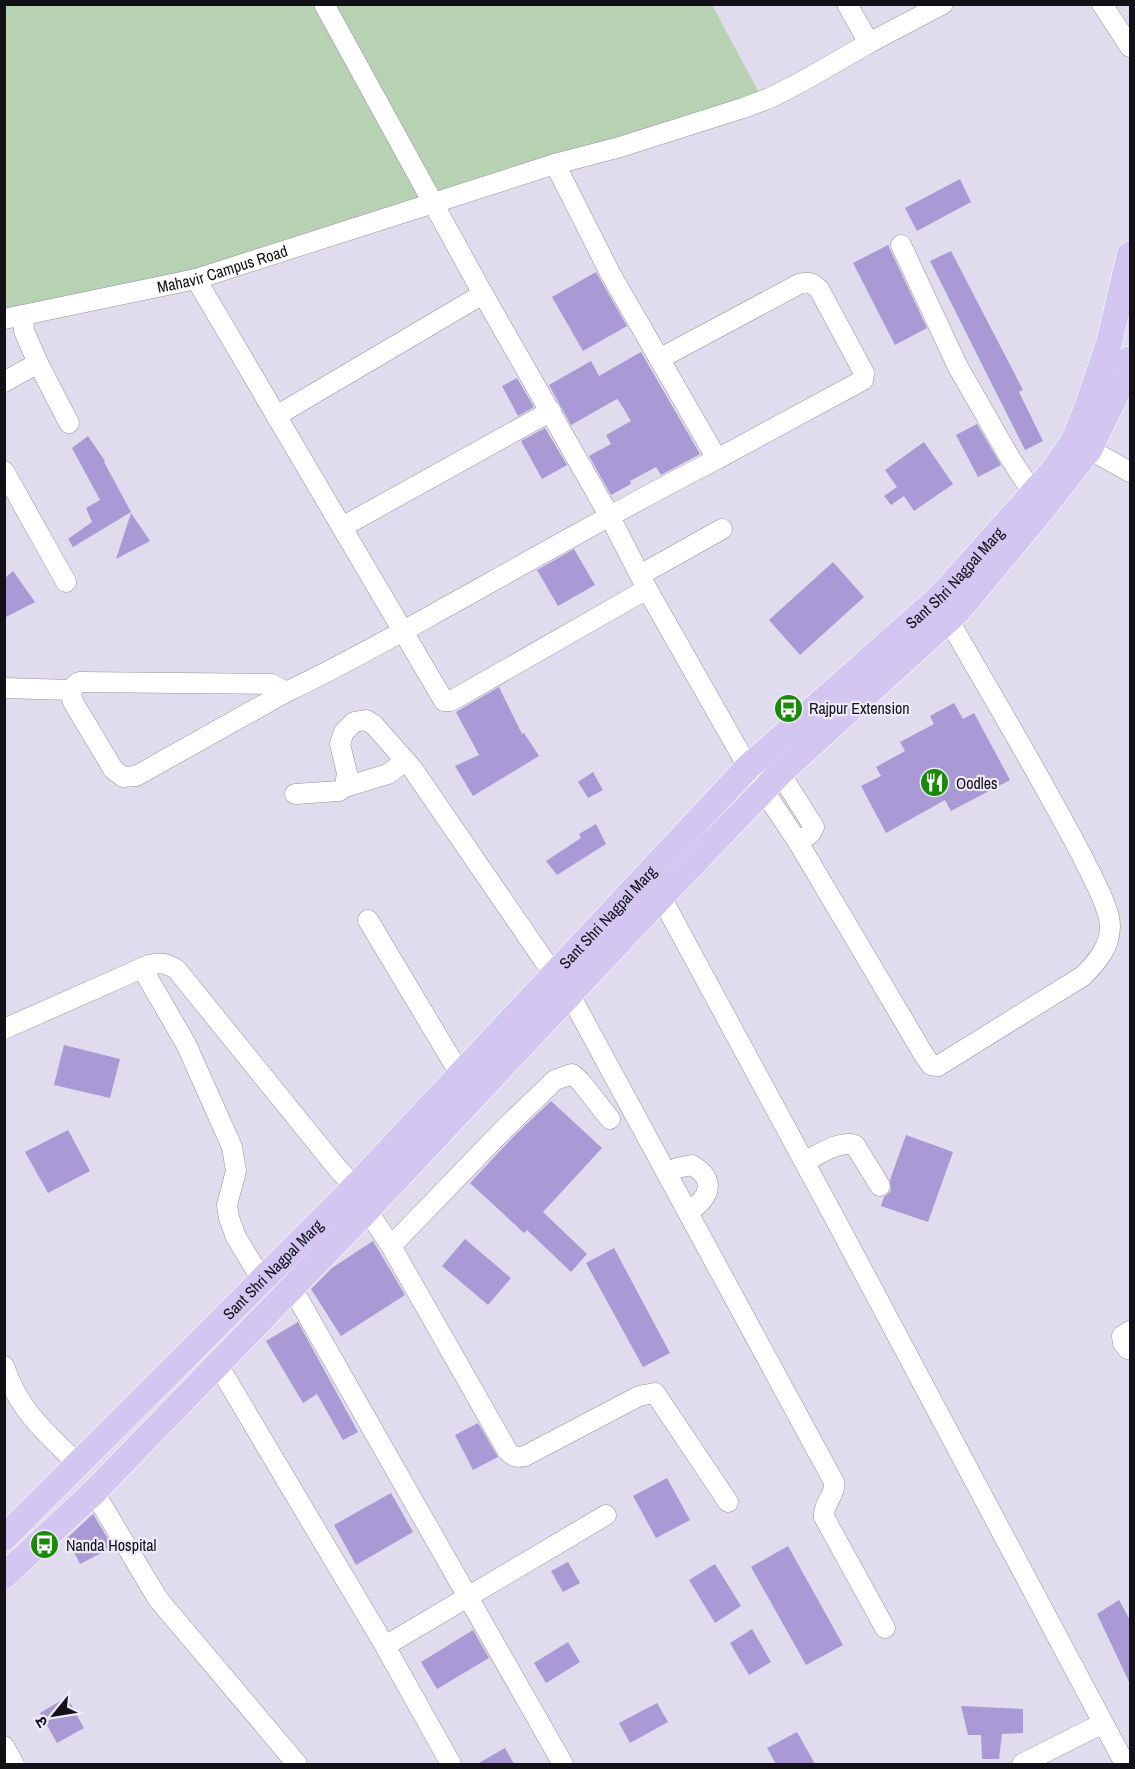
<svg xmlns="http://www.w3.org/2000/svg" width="1135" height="1769" viewBox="0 0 1135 1769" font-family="'Archivo Narrow','Noto Sans Devanagari',sans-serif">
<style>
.green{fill:#b6d2b2}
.building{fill:#a999d5}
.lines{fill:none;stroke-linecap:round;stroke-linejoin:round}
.minor-casing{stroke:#9491a0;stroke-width:21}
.major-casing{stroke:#fff;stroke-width:27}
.minor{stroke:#fff;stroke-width:20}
.major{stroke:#d3c7f2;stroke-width:26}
.labels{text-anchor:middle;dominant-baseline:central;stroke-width:4.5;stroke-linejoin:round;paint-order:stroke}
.street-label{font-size:16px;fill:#121117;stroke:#edeafa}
.poi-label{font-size:16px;fill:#121117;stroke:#edeafa;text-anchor:start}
</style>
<rect width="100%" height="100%" fill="#e0dced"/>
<path class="green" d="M5 5H712L762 98 210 267 5 322Z"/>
<path class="building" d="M960 179 971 202 917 231 905 208Z
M888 245 927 328 895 345 853 263Z
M951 251 1023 390 1019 392 1043 441 1025 450 930 261Z
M596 272 627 326 583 351 552 297Z
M641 352 700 454 661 475 656 467 630 481 631 484 611 495 589 456 611 444 606 435 631 421 619 401 617 399 571 425 549 385 591 361 599 376Z
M517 378 534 407 518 416 502 386Z
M977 424 1001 465 978 477 956 435Z
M545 428 567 465 542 479 521 441Z
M88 436 105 461 104 462 131 512 73 547 68 539 92 522 86 508 100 500 72 448Z
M924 442 953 484 914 511 904 496 891 505 884 496 897 487 885 470Z
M131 513 150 541 116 559Z
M574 549 595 585 558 606 537 570Z
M833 562 864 597 800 655 769 620Z
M13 571 35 602 4 618V579Z
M499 687 522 734 524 733 539 756 473 796 455 766 479 755 456 712Z
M954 703 963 719 974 713 1010 780 951 811 945 800 886 833 861 786 881 776 876 767 905 751 900 742 934 724 930 716Z
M593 772 603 790 588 798 578 782Z
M596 824 606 844 557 875 546 861 581 838 579 834Z
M64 1045 120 1059 110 1098 54 1085Z
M551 1101 602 1148 543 1212 587 1254 571 1272 527 1230 524 1233 470 1183 515 1135Z
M68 1130 90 1171 48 1193 25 1152Z
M906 1135 953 1152 928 1222 881 1206 884 1197 891 1191 890 1180Z
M465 1239 511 1278 488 1305 442 1266Z
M373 1241 405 1295 341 1336 311 1289 332 1268Z
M614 1248 670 1353 643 1367 586 1263Z
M298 1322 358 1432 343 1440 317 1394 303 1403 266 1341Z
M478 1423 498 1457 473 1470 455 1435Z
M667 1478 690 1520 656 1538 633 1496Z
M391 1493 413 1532 356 1565 334 1525Z
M93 1514 113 1547 80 1564 67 1538Z
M788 1546 843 1645 806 1665 751 1567Z
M568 1562 580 1583 563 1592 551 1571Z
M715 1564 741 1606 715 1623 689 1580Z
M1119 1600 1131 1622V1686L1097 1614Z
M752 1629 771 1662 749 1675 730 1643Z
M473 1630 489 1658 437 1689 421 1662Z
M568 1642 580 1662 546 1683 534 1663Z
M67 1697 84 1728 57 1743 40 1713Z
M657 1703 668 1722 630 1743 619 1723Z
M961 1706 1023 1709V1733L1002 1734 999 1759H982L981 1735H968Z
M797 1732 815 1764H776L767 1748Z
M505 1748 514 1764H477Z"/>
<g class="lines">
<defs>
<g id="minor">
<path d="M324 4 483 294 609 515 647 589 748 767 798 842 924 1055 931 1065 938 1066 1083 976C1097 962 1110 947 1110 926 1110 908 1091 875 1083 858 1041 777 994 699 948 619"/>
<path d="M847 4 869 43"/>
<path d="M1102 4 1130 47"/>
<path d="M901 245 958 367 1010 458 1033 493"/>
<path d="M196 279 444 701H451L647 589"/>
<path id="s1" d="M4 319 196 279 555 164 620 147 743 108 770 98 803 81 869 43 943 4"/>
<path d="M659 359 799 284C808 281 812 283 819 289L864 373 863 380 717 459"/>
<path d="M38 363 69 423"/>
<path d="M4 382 38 363 24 331 23 315"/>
<path d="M276 416 483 294"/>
<path d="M1078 443 1130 472"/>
<path d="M4 471 66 582"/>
<path d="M342 527 551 411"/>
<path d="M640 575 722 529"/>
<path d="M4 688 70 690 79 682 272 684 286 692C348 663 408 628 468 595 550 549 633 502 717 459L610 273 555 164"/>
<path d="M70 690 73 702 113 769 123 777 136 776 286 692"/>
<path d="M780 773 814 827 810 834 798 842"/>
<path d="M345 787 388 774 405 761"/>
<path d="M295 794 339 791 345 787 347 773 340 744 344 732 354 722 366 720 374 725 412 768 554 975"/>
<path d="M661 897 840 1228 1125 1764"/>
<path d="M368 920 460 1074"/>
<path d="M142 968 186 1044 232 1147 236 1171 227 1205 229 1218 236 1237 262 1280"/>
<path d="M570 995 834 1482C836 1495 823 1503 824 1517L885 1628"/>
<path d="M4 1029 149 965C161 962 167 963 177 970L338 1169 365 1197"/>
<path d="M805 1161C819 1155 839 1140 855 1145L880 1186"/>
<path d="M668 1174 677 1168 692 1165C717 1180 710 1198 688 1212"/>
<path d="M367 1210 391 1246 507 1450C513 1457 517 1458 525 1456L639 1396 655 1393 728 1502"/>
<path d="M391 1246 505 1128 555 1080 572 1074 580 1081 610 1119"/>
<path d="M292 1288 563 1764"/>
<path d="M1130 1331 1122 1336 1123 1343 1128 1349 1130 1348"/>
<path d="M218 1365 385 1646 451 1764"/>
<path d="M4 1366C19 1411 46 1433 79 1465"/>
<path d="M94 1492 158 1599 297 1764"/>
<path d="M385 1646 606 1515"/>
<path d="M4 1746 14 1764"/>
<path d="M1022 1764 1103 1723"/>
</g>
<g id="major">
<path id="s2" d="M4 1538 354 1188 748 767 941 596 1053 471 1074 440 1087 408 1109 343 1130 254"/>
<path d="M4 1576 94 1492 373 1204 661 897 780 773 958 611 1037 516 1089 450 1125 376 1130 359"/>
</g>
</defs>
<use href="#minor" class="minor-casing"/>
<use href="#major" class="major-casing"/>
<use href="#minor" class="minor"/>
<use href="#major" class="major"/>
</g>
<defs>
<symbol id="bus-disc" viewBox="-11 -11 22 22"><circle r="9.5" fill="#1b8a0b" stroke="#edeafa"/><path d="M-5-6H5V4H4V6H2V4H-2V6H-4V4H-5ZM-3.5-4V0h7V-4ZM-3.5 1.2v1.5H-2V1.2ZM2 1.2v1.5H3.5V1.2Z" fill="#fff"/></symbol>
<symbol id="restaurant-disc" viewBox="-11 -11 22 22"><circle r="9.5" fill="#1b8a0b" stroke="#edeafa"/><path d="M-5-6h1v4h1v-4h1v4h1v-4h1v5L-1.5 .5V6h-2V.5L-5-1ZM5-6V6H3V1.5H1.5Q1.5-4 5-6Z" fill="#fff"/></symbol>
</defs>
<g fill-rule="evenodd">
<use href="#bus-disc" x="772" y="692" width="33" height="33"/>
<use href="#restaurant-disc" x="918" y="766" width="33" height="33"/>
<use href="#bus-disc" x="28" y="1528" width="33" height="33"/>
</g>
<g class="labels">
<g class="street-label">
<text stroke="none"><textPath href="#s1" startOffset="224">Mahavir Campus Road</textPath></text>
<text stroke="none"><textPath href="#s2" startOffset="1352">Sant Shri Nagpal Marg</textPath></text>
<text stroke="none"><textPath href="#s2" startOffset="866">Sant Shri Nagpal Marg</textPath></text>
<text stroke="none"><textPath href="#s2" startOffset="380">Sant Shri Nagpal Marg</textPath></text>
</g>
<g class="poi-label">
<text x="809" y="708">Rajpur Extension</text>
<text x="956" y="783">Oodles</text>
<text x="66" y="1545">Nanda Hospital</text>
</g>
</g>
<rect width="1135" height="1769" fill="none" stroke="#121117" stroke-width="12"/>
<g transform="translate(54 1715) rotate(240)" stroke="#edeafa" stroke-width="4.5" paint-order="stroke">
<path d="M0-4.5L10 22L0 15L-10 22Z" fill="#121117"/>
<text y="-9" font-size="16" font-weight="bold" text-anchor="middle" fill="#121117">उ</text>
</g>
</svg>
